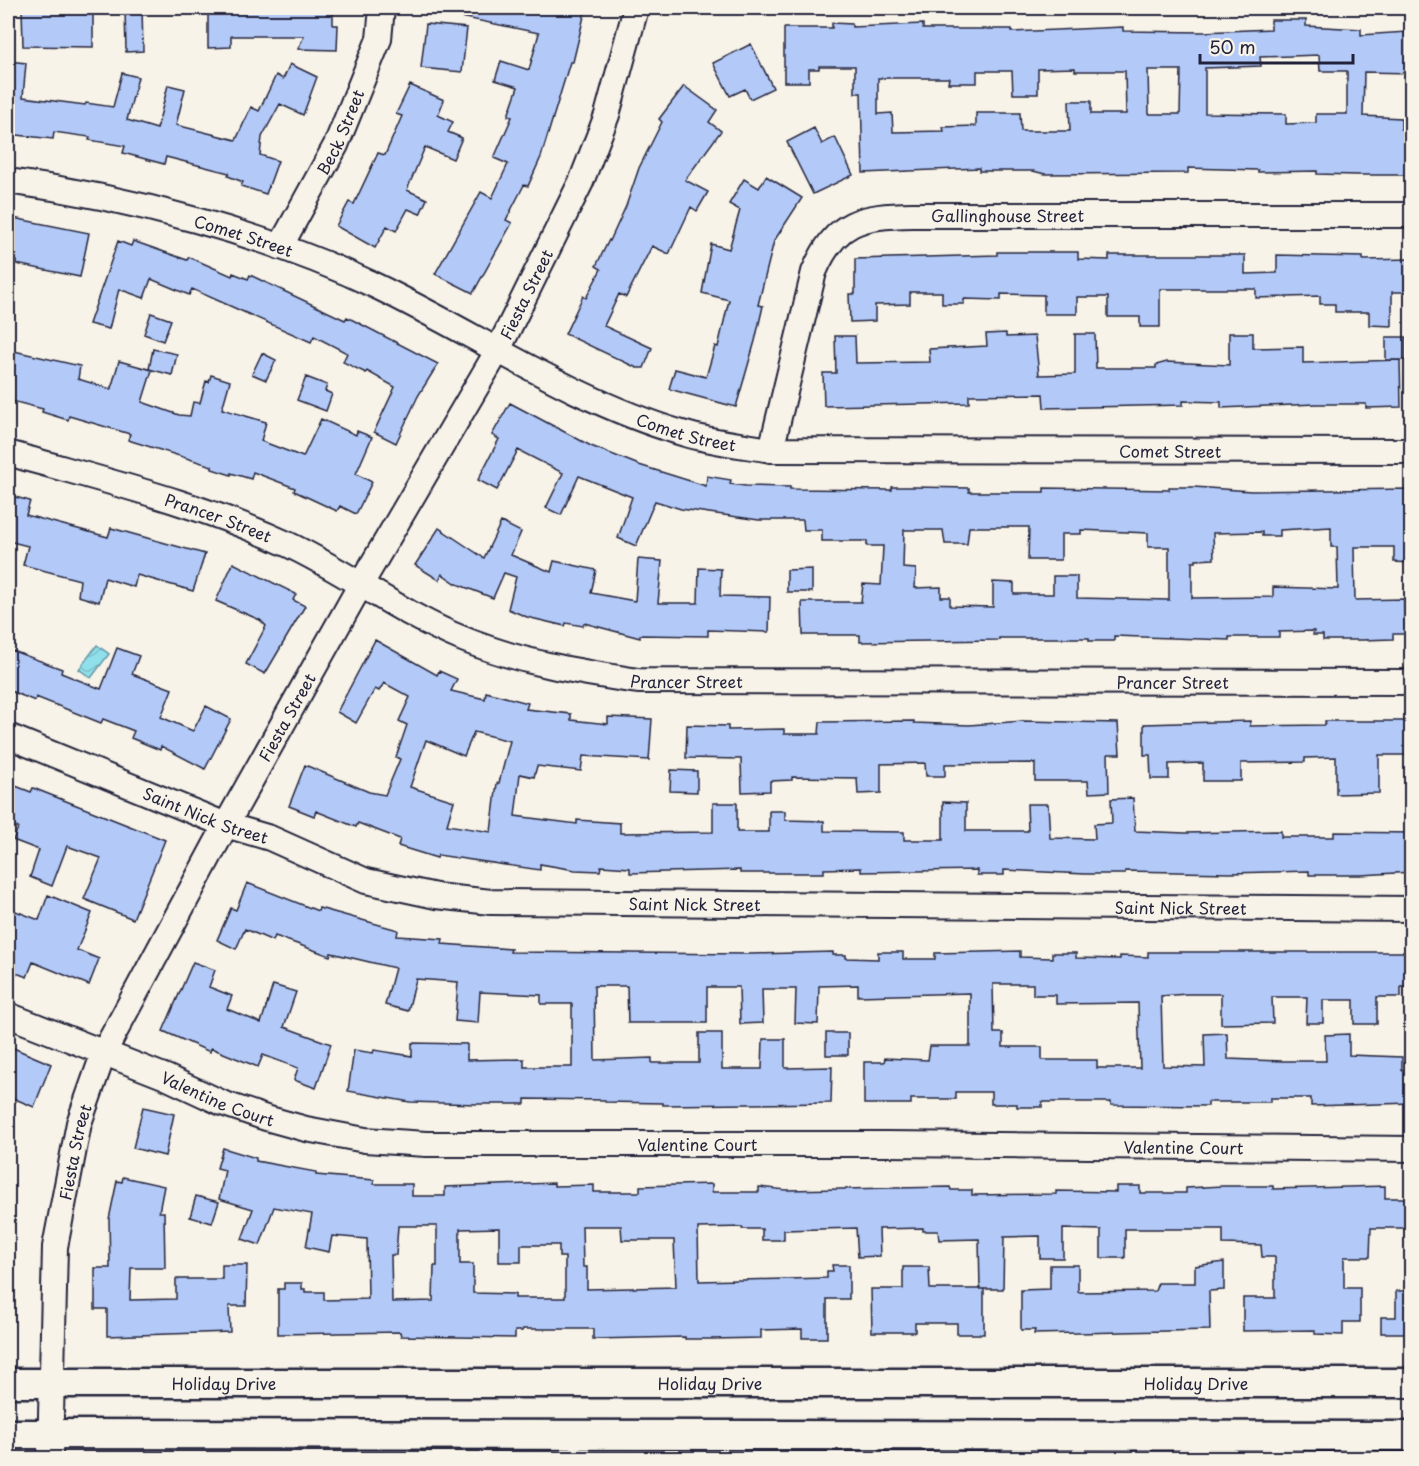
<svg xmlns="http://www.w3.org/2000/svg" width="1419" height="1466" viewBox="0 0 1419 1466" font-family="'Playpen Sans',sans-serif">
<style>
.water{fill:url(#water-waves);stroke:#6394a4;stroke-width:1.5}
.building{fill:#b3caf8;stroke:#22223b;stroke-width:1.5;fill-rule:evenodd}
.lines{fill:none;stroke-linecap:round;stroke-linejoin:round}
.minor-casing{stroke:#22223b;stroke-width:28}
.tertiary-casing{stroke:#22223b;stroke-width:33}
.minor{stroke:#f7f3e8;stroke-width:24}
.tertiary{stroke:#f7f3e8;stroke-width:28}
.labels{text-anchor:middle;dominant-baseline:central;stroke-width:5;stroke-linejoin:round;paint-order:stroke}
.street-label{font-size:16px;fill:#22223b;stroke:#f7f3e8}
</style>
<defs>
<pattern id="water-waves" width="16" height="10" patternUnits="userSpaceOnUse" patternTransform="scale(1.5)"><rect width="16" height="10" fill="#8fe0ea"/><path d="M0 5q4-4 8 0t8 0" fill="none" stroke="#7bc0ca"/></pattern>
</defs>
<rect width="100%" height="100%" fill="#f7f3e8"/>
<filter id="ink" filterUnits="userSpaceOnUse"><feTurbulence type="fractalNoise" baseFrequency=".0167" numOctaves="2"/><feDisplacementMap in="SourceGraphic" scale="12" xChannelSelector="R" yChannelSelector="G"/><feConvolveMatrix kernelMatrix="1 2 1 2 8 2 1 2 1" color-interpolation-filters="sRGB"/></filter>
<g filter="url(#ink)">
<path class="water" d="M97 645 109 654 91 678 79 669Z"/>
<path class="building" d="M22 8H93V47L23 46Z
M125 8H142L143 51 126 52Z
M208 8H333V25H338L337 50 298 49 304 36H231V47L208 48Z
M447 8H586L573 62H570L541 157 528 186 524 185 506 220 512 223 473 293 435 274 481 192 492 198 508 164 494 158 512 117 508 116 518 87 495 80 501 61 529 70 539 33 446 14Z
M1271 20H1306V26L1361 29V35L1407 32V35H1412V73L1364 72 1363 116 1401 118V129H1412V175H1357L1317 174V171L1258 172V170L1188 168V173L1045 174 1033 171H979V168L863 173 861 93H855V66H819V69H809V82H784V28H832V23L852 24V27L923 24V29H1012V32L1123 27V31L1203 32 1271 29ZM1319 55 1320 71H1347V114H1316V123L1286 124V114L1205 113V68L1261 66 1260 57ZM1075 68V71H1125L1126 114H1091V101H1069L1070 131H1021L1020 113H976V126L943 127 944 131 893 132 892 113 878 114V78H949L948 83H977V71H1012L1013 94H1038V69ZM1148 70H1181L1180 114H1149Z
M426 24 467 28 462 72 421 68Z
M751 44 773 88 750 99 745 89 730 96 713 63Z
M8 61 26 63 23 97 85 105 86 103 113 107 122 73 138 77 127 120 157 129 168 85 185 89 176 125 236 140 251 107 259 111 276 75 283 79 290 64 317 77 303 115 280 104 262 137 260 155 278 161 266 194 241 186 243 182 228 176 229 173 166 157 164 164 123 153 125 146 89 140 90 137 54 132 53 139 8 134Z
M410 85 444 100 438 115 453 122 448 132 462 138 453 159 425 147 407 190 427 199 420 214 408 209 396 231 387 226 375 248 336 226 349 202 354 204 378 153 385 155 402 116 396 114Z
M684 86 717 110 709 122 721 131 685 180 708 192 697 211 691 207 669 254 652 246 626 297 619 294 604 326 652 348 644 368H637L565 334 583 296 586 298 601 269 596 266 609 240 610 241 626 206 639 168 662 122 659 119Z
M814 128 822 144 835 137 853 175 813 194 787 142Z
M766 176 802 198 774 241 758 305 763 306 755 341 736 407 669 389 675 369 706 377 715 346 718 347 729 300 702 293 711 244 729 249 740 210 729 204 744 179 759 188Z
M8 217 89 233 80 277 16 264V261L8 259Z
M118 241 131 246 133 241 187 260 189 257 232 276 233 273 248 279 250 275 345 320 347 317 438 364 418 396 396 443 374 432 395 387 367 371 366 373 343 362 347 353 314 336 311 342 192 289 189 295 151 279 144 298 119 289 109 329 89 324Z
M997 252H1078V259L1109 260V255H1245V274L1277 273V255L1363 257V260L1412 259V292H1392V326L1369 325V312H1335V304H1320V296L1256 298V289H1160V327H1140V317H1108V297H1077V314H1044V295L1001 294V300L964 299V304H942V292H910V304L875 305V321L850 322 849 294H855V259L997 255Z
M151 313 171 320 163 341 144 334Z
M1006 333V337L1035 336 1039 375 1075 374V334H1095L1096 368H1156V365L1167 362 1229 365V333H1253V348L1303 347V363L1400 360 1401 407 1366 408V404H1316L1221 408V402L1183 401V405L1044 408 1043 394 969 395V403L824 406 823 373H836L835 336H855L856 363 930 362 929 349 987 346 986 334Z
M1386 337H1406V360H1386Z
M153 349 177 354 172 375 149 369Z
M14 351 80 366 78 379 111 389 119 361 152 370 142 402 179 415 190 416 193 402 200 403 206 381 209 382 211 375 230 381 222 409 266 422 261 441 303 457 321 419 356 435 357 431 372 437 356 474 372 482 356 514 340 506 337 511 294 491 295 488 253 472 251 479 231 473V475L212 469V466L128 440 130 434 69 416 68 420 42 412 43 409 8 400V375Z
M262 353 276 360 266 380 252 374Z
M306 377 327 385 325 391 332 394 326 411 297 400Z
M510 403 591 446 639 465 706 486 707 476 731 480 730 484 746 486 790 487V489L892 490V487H914L969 488V492H1044V488L1169 490V487H1194L1251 491 1412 489V563L1394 562V547H1354L1355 600 1404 599 1405 634H1393V639L1362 640H1323V635H1313L1314 631 1279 632V637H1229V640L1114 636V641H1089V638H999V640L860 642V635H803L802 602H861L863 584 881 585 883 546H867V541H822V530H804L803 520H759L681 509 655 501 636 546 618 538 632 497 579 476 561 515 546 508 563 473 518 450 497 490 478 480 499 439 492 435ZM969 527H1029L1028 560H1061V534H1081V530L1148 533V547H1169V600L1077 598V576H1053V594H1014V583L993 582V607L950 606V597H941V587L915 588 916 569 903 568 904 530H943L945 544H967ZM1331 527V547H1337L1338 589 1273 587V597L1192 598V562H1196V560L1214 559 1213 533 1262 532V536H1280V530Z
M8 495 30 501 26 515 108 537 111 528 205 554 193 591 137 575 134 587 105 578 99 602 78 596 80 580 23 565 28 546 8 541Z
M501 522 521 532 511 555 551 572 554 561 596 570 591 593 635 601 638 559 662 561 658 603H698L699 568 721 569 720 596 770 597 769 632 708 630V636L640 635V638L584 623 583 626 566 623 565 626 527 617 508 609 516 577 504 573 493 598 457 584 442 574 439 580 415 565 439 528 484 558Z
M233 563 296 594 293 600 305 606 265 674 246 664 266 626 260 620 216 601Z
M812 569V592H787V570Z
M375 640 437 675 439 671 457 679 451 691 485 699 486 692 528 703 526 709 571 714V720L608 724V717L652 719 649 760 583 756 581 771 537 766 534 777 520 774 515 816 577 824V820L620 823V833L713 832V803H737V832H769V811H785V820L824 821V831L904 832V840H943V802L966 803V831H1028L1027 804H1048L1050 838 1095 839 1094 824 1112 823 1111 799 1133 798 1135 831 1185 833 1281 831V837H1334V832L1412 833V872L1361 875H1309V871L1230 873 1125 871V874H1085L1004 870V875H977V870L861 872V868L824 869V873H740V870L630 873V868L601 866 600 871 575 870 540 864V870L438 855 437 858 398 846 400 839 358 823 356 827 316 811 314 816 289 806 305 765 369 792 385 795 400 759 396 757 407 725 399 721 410 697 384 683 379 691 375 689 356 723 337 712ZM474 732 510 741 499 783H497L491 832 447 825 454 801 410 787 426 740 464 756Z
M117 648 139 656 132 674 172 689 161 717 193 731 206 706 231 719 205 769 161 746 160 750 131 738 134 731 103 719 101 723 36 697 35 701 8 690V649L62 669 61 673 101 689Z
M914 721V723L969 725 1024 721 1118 723 1120 754H1108L1109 792 1089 793 1088 781H1035V763L945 764V776H926L925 763 881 764V793L858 794 857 778 792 777V780L770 781V791L742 792 741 759 686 758 687 725 728 726V730L784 729V734H819L820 722Z
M1250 721V726L1325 725V721H1408V755H1379V793L1336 794V757L1305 758V762L1241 763V781H1203V763L1169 764V779H1151L1150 755H1144V724Z
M671 770 697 771V792L670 791Z
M13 785 31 792 33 788 165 840 133 919 84 899 101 858 67 846 52 886 30 877 39 850 13 840 18 828 8 824V798Z
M247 883 318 911 319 908 398 930 397 936 443 939 442 944 511 949 510 952 750 954 833 952V955H846V958L878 959V952H903V959H935V953L981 952 1020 951V957L1052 958V953H1076V958L1120 959V956L1148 957V952H1407V987H1401V997H1377V1024H1354V1000H1323V1023H1306L1307 997H1272L1273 1023 1221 1024V994H1187L1161 996 1162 1033 1163 1066 1205 1067 1204 1034 1227 1033 1228 1059 1282 1061H1326L1325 1035 1349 1034V1055L1402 1057V1070H1412V1103L1311 1106V1098H1270V1102H1208V1106L1111 1105V1102H1042V1107H1017V1104H991V1092H956V1099H911V1104H864V1062H884L885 1058 928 1060 930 1046H970V993L858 996V985L819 986 818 1024 795 1023 796 989H762L763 1023 740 1024 739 987H707V1023H628L627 986H594L595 1060 652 1058V1063H699V1033H722V1069H762L763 1039H785V1068L832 1067 831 1103 663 1105V1103L605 1102V1100L525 1099V1104H477L410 1102 348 1091 354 1050 373 1053 374 1050 412 1056V1043L467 1044V1060L524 1059V1067H572V1004H541V995L480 992 478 1023 455 1021 458 982 416 979 408 1011 385 1005 395 968 331 953 330 956 275 936 273 941 245 929 236 949 217 940 231 908 236 910ZM993 984H1033V995H1056V1004L1138 1003 1140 1068H1097V1060H1042V1047H1003V1033H994Z
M48 895 92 913 77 950 99 959 89 985 33 962 27 977 8 970V908L39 920Z
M193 962 215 970 209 987 232 996 227 1009 261 1023 273 985 296 992 284 1027 331 1044 316 1088 294 1080 298 1068 263 1055 258 1067 211 1048 210 1052 163 1031Z
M826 1033H848V1055H826Z
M11 1047 51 1064 34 1107 8 1096V1056Z
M143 1107 174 1114 165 1156 133 1148Z
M223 1148 256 1158V1161L316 1172V1175L374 1180V1184H412V1196H445V1187L554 1183V1186L594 1185V1192H640V1186L712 1184V1192H759V1187L786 1190 950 1187 951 1190H972V1195L1056 1194V1191L1116 1192V1186H1140V1193H1186V1188L1223 1186H1273V1189L1385 1186V1198H1412V1228H1371L1370 1257H1344V1288H1360V1322H1343V1335L1315 1334V1330L1243 1331V1298H1275V1257H1262L1261 1245 1223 1244V1229H1125V1258H1101V1230L1063 1229V1258H1040V1236L1004 1237 1003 1289H980L979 1239 939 1240 938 1231H923V1228L879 1229 880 1256 858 1257 856 1228 784 1230V1240H762V1229H742V1227L698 1228 699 1281 827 1278V1271H833L832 1265H849V1299H827V1338H802V1329L761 1330V1338L712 1339H685V1337L593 1339V1329H523L522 1331H515V1338L401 1336 400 1332 278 1334V1289H284V1283H302V1289H305V1292H324V1300L368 1299 367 1239 332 1236 329 1252 306 1247 312 1214 274 1207 260 1245 242 1239 253 1209 219 1199 225 1170 217 1168ZM398 1226H437V1266H434L433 1301 392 1302 391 1255H396ZM582 1226H621L622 1240H674L676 1287 587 1289V1267H583ZM499 1228V1262H521V1245H559V1257H565V1298H515V1294L473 1293V1264H460V1229Z
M123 1177 164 1186 159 1212H164L165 1268H131L130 1300 176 1299V1279H222V1265H247L246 1306H229L230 1332 107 1336V1309H95V1268H110L109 1219 117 1181 122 1182Z
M196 1196 219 1202 212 1223 190 1217Z
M1224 1262V1290L1209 1291 1210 1330 1034 1334 1035 1330H1021V1290L1050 1289V1265H1078V1292L1155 1291 1158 1283H1195V1266Z
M903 1267H929L930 1289H984V1334H957V1323H915V1332H872L871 1289H903Z
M1396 1291H1412V1326H1409V1333H1381V1317H1396Z"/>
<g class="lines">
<defs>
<g id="minor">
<path id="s1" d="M8 181C127 197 267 234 376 286 478 335 573 401 682 433 711 442 742 445 771 450L1412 451"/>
<path id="s2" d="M280 247 336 145 379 39 382 8"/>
<path id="s3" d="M771 450 814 272C836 220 861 216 913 215H1412"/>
<path id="s4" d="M8 453C101 480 199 503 287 544 347 572 401 614 463 639 519 662 578 672 638 681L1412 682"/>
<path id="s5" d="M8 736 226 825 270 838 366 881 436 896 491 902 1412 909"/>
<path id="s6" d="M8 1015 166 1077 222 1103 266 1118 306 1129 365 1140 426 1144H886L1412 1149"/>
<path id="s7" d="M50 1458 55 1247 79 1123 104 1052 226 825 361 584 498 350 581 182 607 115 636 8"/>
</g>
<g id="tertiary">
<path id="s8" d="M8 1383H1412"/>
<path d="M8 1434 1412 1436"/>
</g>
</defs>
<use href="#minor" class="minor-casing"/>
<use href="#tertiary" class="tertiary-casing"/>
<use href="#minor" class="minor"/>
<use href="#tertiary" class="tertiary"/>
</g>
</g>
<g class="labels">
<g class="street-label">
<text stroke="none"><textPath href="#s2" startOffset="130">Beck Street</textPath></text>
<text stroke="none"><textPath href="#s3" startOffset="402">Gallinghouse Street</textPath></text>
<text stroke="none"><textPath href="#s1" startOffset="242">Comet Street</textPath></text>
<text stroke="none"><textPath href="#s7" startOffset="1280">Fiesta Street</textPath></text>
<text stroke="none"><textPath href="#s1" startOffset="728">Comet Street</textPath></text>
<text stroke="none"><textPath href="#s1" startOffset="1214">Comet Street</textPath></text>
<text stroke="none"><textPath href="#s4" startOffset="220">Prancer Street</textPath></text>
<text stroke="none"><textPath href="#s4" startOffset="723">Prancer Street</textPath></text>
<text stroke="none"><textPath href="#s4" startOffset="1209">Prancer Street</textPath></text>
<text stroke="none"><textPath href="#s7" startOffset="794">Fiesta Street</textPath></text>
<text stroke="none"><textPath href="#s5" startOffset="213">Saint Nick Street</textPath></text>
<text stroke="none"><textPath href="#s5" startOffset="717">Saint Nick Street</textPath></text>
<text stroke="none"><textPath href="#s5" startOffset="1203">Saint Nick Street</textPath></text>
<text stroke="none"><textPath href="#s6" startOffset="226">Valentine Court</textPath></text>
<text stroke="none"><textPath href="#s6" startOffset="712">Valentine Court</textPath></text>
<text stroke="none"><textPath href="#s6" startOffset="1198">Valentine Court</textPath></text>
<text stroke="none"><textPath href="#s7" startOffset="308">Fiesta Street</textPath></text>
<text stroke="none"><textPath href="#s8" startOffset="216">Holiday Drive</textPath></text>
<text stroke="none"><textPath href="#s8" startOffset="702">Holiday Drive</textPath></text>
<text stroke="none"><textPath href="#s8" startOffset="1188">Holiday Drive</textPath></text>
</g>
</g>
<rect width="1419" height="1466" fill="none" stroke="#f7f3e8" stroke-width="30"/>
<rect x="15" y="15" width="1389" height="1436" fill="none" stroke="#22223b" stroke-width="2" filter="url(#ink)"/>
<path d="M1200 54v9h153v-9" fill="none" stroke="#22223b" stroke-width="3"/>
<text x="1209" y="54" font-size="18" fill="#22223b" stroke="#f7f3e8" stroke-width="4.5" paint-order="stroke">50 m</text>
</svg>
